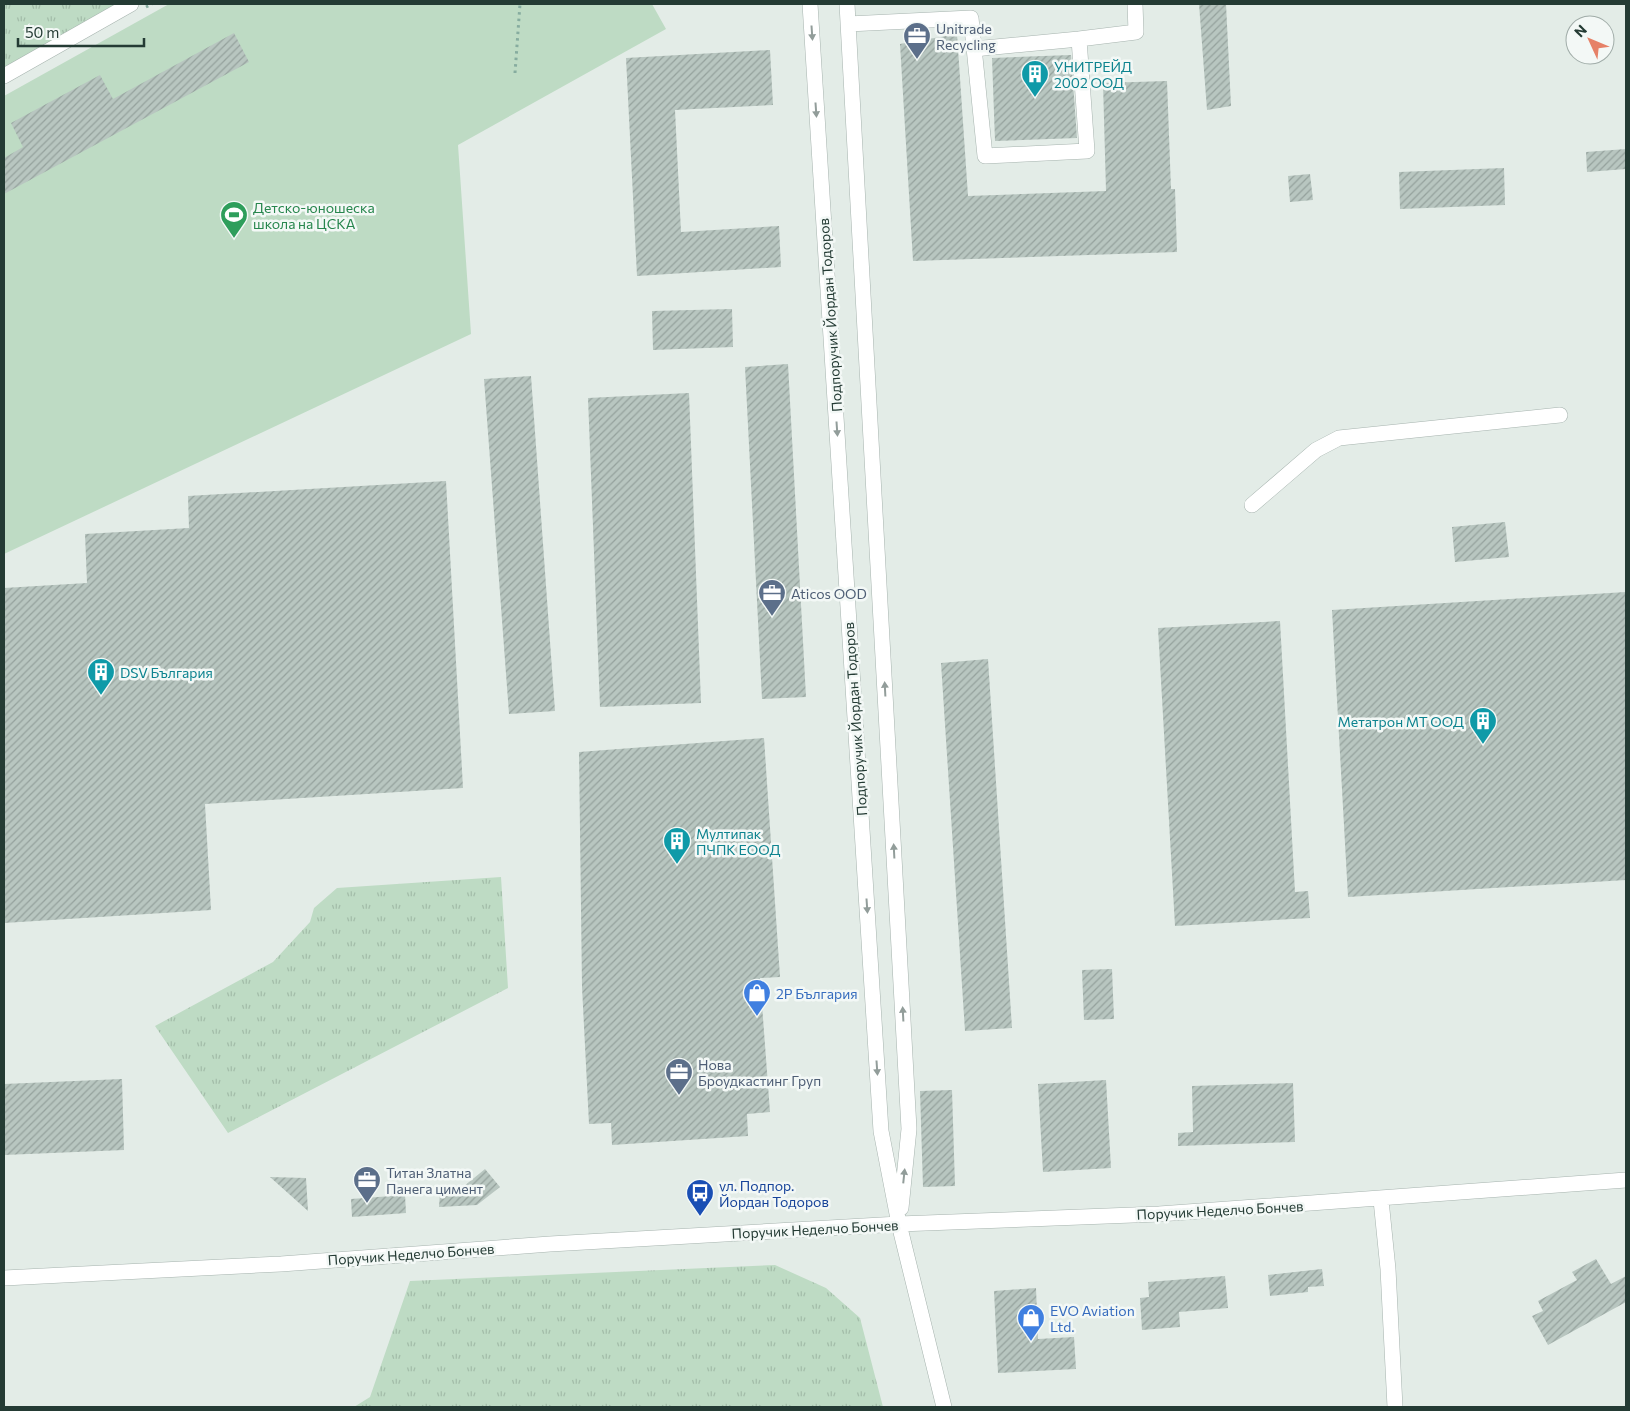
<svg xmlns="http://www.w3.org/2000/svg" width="1630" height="1411" viewBox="0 0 1630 1411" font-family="Commissioner,sans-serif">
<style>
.grass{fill:url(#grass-tufts)}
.pitch{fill:#bedbc4}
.building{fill:url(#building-hatch)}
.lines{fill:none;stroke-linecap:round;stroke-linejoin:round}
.minor-casing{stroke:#a6b3ae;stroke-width:16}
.path{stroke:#86ac9f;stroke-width:3;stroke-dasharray:2.5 4;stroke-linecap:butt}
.minor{stroke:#fff;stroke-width:15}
.oneway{fill:#929d9a}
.labels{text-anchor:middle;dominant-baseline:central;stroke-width:5;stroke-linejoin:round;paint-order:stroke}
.service-label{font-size:14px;fill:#4e5e75;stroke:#f3f8f6;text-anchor:start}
.culture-label{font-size:14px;fill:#0d838f;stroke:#f3f8f6;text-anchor:start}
.leisure-label{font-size:14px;fill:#27864d;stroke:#f3f8f6;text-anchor:start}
.street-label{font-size:14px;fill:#243b34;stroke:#f3f8f6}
.shop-label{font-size:14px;fill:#366cbe;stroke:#f3f8f6;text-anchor:start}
.transit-label{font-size:14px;fill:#164399;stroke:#f3f8f6;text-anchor:start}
</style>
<defs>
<pattern id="grass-tufts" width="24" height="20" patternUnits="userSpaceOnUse" patternTransform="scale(1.25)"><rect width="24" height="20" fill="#bedbc4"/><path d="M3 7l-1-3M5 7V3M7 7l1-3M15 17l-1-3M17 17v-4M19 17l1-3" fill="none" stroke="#a3bda9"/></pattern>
<pattern id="building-hatch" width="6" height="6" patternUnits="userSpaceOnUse" patternTransform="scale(1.25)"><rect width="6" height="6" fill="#b8c6c0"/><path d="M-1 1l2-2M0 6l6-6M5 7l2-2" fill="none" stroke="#95a29d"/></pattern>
</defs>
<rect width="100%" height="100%" fill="#e3ece7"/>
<path class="grass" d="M4 4H123L4 71Z
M501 877 508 988 228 1133 155 1026 273 962 310 922 314 908 337 888Z
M775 1265 826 1288 860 1318 883 1407H354L370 1397 410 1281Z"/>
<path class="pitch" d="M169 4H652L666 29 458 145 471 334 4 554V96Z"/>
<path class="building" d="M1199 4H1226L1231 106 1207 110Z
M234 33 249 62 4 194V158L23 147 11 123 100 75 113 99Z
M957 34 968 196 1106 191 1103 83 1167 81 1171 189H1175L1177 252 913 261 900 44Z
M770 50 773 105 675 110 681 232 779 226 781 267 637 276 626 58Z
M1071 55 1077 138 995 141 992 58Z
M1626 149V169L1587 172 1586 152Z
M1504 168 1505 205 1400 209 1399 172Z
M1310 174 1313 200 1290 202 1288 176Z
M732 309 733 347 653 350 652 311Z
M788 364 806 697 762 699 745 367Z
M531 376 555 711 509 714 484 379Z
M689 393 701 703 600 707 588 398Z
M446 481 463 788 205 804 211 910 4 923V588L87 583 85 534 189 528 188 496Z
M1505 522 1509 557 1455 562 1452 527Z
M1626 592V880L1348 897 1332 610Z
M1280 621 1295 892 1308 891 1310 918 1175 926 1158 628Z
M988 659 1012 1028 965 1031 941 663Z
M764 738 780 977 760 978 770 1112 747 1114 748 1136 612 1145 611 1123 589 1124 582 987 579 752Z
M1112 969 1114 1019 1084 1020 1082 970Z
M122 1079 124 1150 4 1155V1084Z
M1106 1080 1111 1168 1043 1172 1038 1084Z
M1293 1083 1295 1142 1178 1146V1133L1193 1132 1192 1086Z
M952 1090 955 1186 923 1187 920 1091Z
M485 1169 500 1187 477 1205 439 1207 440 1193 457 1192Z
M270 1177 306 1178 308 1211Z
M405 1195 406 1213 352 1217 351 1199Z
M1596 1259 1611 1284 1626 1276V1302L1548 1345 1532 1316 1543 1311 1538 1301 1577 1280 1572 1272Z
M1322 1269 1324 1286 1308 1287V1292L1270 1296 1268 1275Z
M1225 1276 1228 1308 1179 1312 1180 1327 1142 1330 1140 1298 1149 1297 1148 1282Z
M1036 1288 1038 1339 1074 1337 1076 1369 998 1373 994 1291Z"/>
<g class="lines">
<defs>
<path id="minor" d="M810 4 881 1131 899 1224 944 1407
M847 4 909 1129 901 1208
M848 24 971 18 985 156 1087 151 1079 39 974 49
M1079 39 1136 32 1135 4
M4 76 131 4
M1252 505 1316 450 1339 438 1560 415
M1381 1200 1388 1269 1395 1407
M4 1278 281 1264 550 1244 899 1224 1159 1214 1626 1180"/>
</defs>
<use href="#minor" class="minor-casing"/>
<path class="path" d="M146 7 152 4
M515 73 520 4"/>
<use href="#minor" class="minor"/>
</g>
<defs><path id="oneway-solid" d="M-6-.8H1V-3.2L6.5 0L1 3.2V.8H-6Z" transform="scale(1.25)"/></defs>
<g class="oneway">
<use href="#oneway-solid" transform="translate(812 33) rotate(86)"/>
<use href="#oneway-solid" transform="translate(816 110) rotate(86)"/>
<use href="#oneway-solid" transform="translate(837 429) rotate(86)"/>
<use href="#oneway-solid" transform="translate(885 689) rotate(-93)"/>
<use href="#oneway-solid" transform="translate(894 851) rotate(-93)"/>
<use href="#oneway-solid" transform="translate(867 906) rotate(86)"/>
<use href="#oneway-solid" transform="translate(903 1014) rotate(-93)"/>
<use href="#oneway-solid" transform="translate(877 1068) rotate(86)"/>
<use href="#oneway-solid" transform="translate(904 1176) rotate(-84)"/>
</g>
<defs>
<symbol id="office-pin" viewBox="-11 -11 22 30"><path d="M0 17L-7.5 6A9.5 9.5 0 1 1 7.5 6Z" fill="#5c6f8a" stroke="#f3f8f6"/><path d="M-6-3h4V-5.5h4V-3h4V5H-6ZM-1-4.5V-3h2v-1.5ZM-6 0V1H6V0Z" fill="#fff"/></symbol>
<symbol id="building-pin" viewBox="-11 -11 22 30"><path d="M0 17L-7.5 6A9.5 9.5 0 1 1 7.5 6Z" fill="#0f9aa8" stroke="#f3f8f6"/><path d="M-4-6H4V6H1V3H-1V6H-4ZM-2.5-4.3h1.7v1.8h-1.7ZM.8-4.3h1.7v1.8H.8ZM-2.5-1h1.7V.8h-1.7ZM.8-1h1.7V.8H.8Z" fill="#fff"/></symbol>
<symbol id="stadium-pin" viewBox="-11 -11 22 30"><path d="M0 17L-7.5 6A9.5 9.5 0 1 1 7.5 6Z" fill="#2e9e5b" stroke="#f3f8f6"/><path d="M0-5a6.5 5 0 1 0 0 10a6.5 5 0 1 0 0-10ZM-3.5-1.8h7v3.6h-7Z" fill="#fff"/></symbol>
<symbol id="shop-pin" viewBox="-11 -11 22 30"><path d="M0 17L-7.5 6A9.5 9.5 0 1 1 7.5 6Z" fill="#3f7fe0" stroke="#f3f8f6"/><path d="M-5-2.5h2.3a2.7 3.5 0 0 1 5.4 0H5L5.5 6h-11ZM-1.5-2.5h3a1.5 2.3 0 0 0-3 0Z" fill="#fff"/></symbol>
<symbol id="bus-pin" viewBox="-11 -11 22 30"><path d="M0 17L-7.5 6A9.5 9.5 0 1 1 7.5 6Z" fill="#1a4fb4" stroke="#f3f8f6"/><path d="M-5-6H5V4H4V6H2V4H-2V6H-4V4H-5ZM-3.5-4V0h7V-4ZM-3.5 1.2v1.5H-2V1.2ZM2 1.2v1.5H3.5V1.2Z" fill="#fff"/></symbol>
</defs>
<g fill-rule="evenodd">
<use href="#office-pin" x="901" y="20" width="32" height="43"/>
<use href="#building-pin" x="1019" y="58" width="32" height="43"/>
<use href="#stadium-pin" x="218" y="199" width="32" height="43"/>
<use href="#office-pin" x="756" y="577" width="32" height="43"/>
<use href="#building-pin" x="85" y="656" width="32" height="43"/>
<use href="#building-pin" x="1467" y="705" width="32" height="43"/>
<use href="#building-pin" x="661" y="825" width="32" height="43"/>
<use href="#shop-pin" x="741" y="977" width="32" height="43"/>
<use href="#office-pin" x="663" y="1056" width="32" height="43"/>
<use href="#office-pin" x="351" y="1164" width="32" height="43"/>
<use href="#bus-pin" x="684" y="1177" width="32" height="43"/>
<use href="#shop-pin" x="1015" y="1302" width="32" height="43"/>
</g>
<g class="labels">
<g class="service-label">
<text x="936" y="28">Unitrade<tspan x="936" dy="16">Recycling</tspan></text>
<text x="791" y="593">Aticos OOD</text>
<text x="698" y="1064">Нова<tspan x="698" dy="16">Броудкастинг Груп</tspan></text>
<text x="386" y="1172">Титан Златна<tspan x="386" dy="16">Панега цимент</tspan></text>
</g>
<g class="culture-label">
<text x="1054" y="66">УНИТРЕЙД<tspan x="1054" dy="16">2002 ООД</tspan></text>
<text x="120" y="672">DSV България</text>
<text x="1464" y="721" text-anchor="end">Метатрон МТ ООД</text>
<text x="696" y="833">Мултипак<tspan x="696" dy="16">ПЧПК ЕООД</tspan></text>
</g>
<g class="leisure-label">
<text x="253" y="207">Детско-юношеска<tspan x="253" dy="16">школа на ЦСКА</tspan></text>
</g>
<g class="street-label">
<text transform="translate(830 315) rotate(-94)">Подпоручик Йордан Тодоров</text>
<text transform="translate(855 719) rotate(-94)">Подпоручик Йордан Тодоров</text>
<text transform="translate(1220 1210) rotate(-3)">Поручик Неделчо Бончев</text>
<text transform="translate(815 1229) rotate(-3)">Поручик Неделчо Бончев</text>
<text transform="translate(411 1254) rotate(-4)">Поручик Неделчо Бончев</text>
</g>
<g class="shop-label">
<text x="776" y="993">2Р България</text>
<text x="1050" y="1310">EVO Aviation<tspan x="1050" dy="16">Ltd.</tspan></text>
</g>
<g class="transit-label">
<text x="719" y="1185">ул. Подпор.<tspan x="719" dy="16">Йордан Тодоров</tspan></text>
</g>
</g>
<rect width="1630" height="1411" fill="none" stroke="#243b34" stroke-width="10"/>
<g transform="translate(1590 40) rotate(314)"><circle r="24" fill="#f3f8f6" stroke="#a0aca8"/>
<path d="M0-4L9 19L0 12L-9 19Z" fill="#e68167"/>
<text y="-8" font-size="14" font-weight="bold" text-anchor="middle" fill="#243b34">N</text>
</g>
<path d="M18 38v8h126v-8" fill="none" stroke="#243b34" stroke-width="2.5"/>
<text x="25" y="38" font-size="15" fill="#243b34" stroke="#f3f8f6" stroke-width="4" paint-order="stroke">50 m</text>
</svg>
